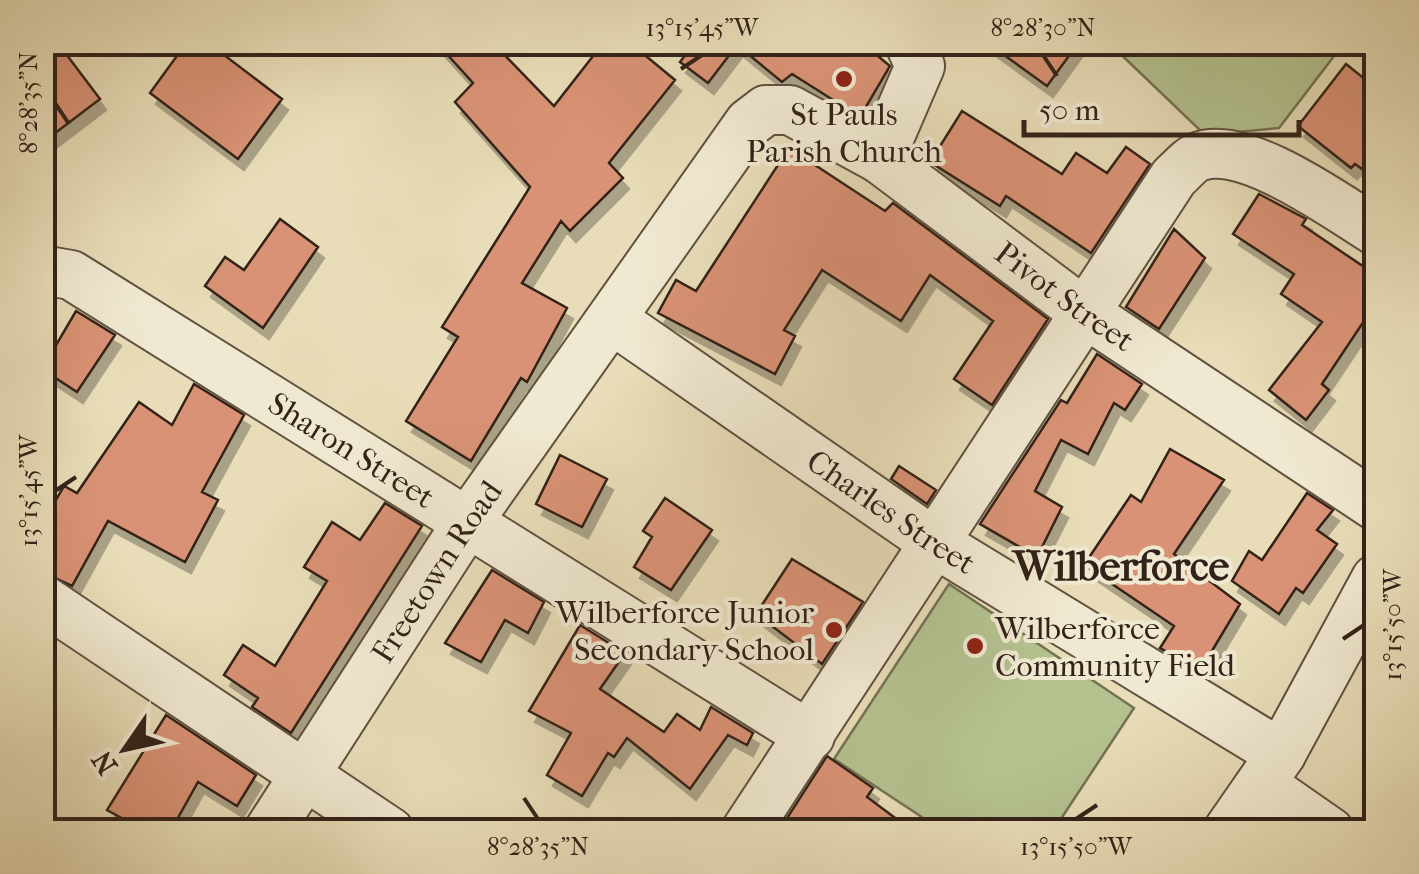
<svg xmlns="http://www.w3.org/2000/svg" width="1419" height="874" viewBox="0 0 1419 874" font-family="'IM FELL French Canon',serif">
<style>
.green{fill:#b4c290;stroke:#737254;stroke-width:2.5}
.building{fill:#d99274;stroke:#322219;stroke-width:2.5;filter:url(#shadow)}
.lines{fill:none;stroke-linecap:round;stroke-linejoin:round}
.minor-casing{stroke:#605141;stroke-width:52}
.minor{stroke:#f0e9d1;stroke-width:48}
.ticks{fill:none;stroke:#322219;stroke-width:4}
.poi-dot{fill:#8f2418;stroke:#f0e9d1;stroke-width:4}
.labels{text-anchor:middle;dominant-baseline:central;stroke-width:8;stroke-linejoin:round;paint-order:stroke}
.poi-label{font-size:32px;fill:#322219;stroke:#f0e9d1}
.street-label{font-size:32px;fill:#322219;stroke:#f0e9d1}
.district-label{font-size:42px;font-weight:bold;fill:#322219;stroke:#f0e9d1}
.neatline{fill:none;stroke:#322219;stroke-width:4}
.ticks-label{font-size:25px;text-anchor:middle;fill:#322219}
</style>
<defs>
<filter id="shadow"><feDropShadow dx="6" dy="11" stdDeviation="0" flood-color="#0004"/></filter>
</defs>
<rect width="100%" height="100%" fill="#e8ddb8"/>
<filter id="stains"><feTurbulence type="fractalNoise" baseFrequency=".002" numOctaves="4"/><feColorMatrix values="0 0 0 0 .2 0 0 0 0 .09 0 0 0 0 .02 0 0 0 .5 -.17"/></filter>
<radialGradient id="worn" r=".72"><stop offset=".6" stop-color="#630" stop-opacity="0"/><stop offset="1" stop-color="#630" stop-opacity=".3"/></radialGradient>
<path class="green" d="M1109 43H1344L1279 128 1205 135Z
M949 584 1134 708 1053 831H943L834 759Z"/>
<path class="building" d="M42 42H57L100 99 42 143Z
M187 42H207L282 99 238 159 150 93Z
M436 42H492L554 106 604 42H629L675 80 609 163 623 178 570 231 561 221 522 283 567 308 527 382 521 378 471 461 406 421 458 337 442 327 530 187 455 102 473 83Z
M695 42H861L890 66 860 117 792 74 782 82 737 45 708 83 680 62Z
M986 42H1079L1047 86Z
M1346 64 1376 88V179L1355 164 1351 168 1298 126Z
M962 111 1062 174 1076 153 1107 173 1126 147 1150 164 1091 253 1006 196 1000 206 930 162Z
M789 148 885 211 893 203 1048 319 992 405 954 379 993 321 930 275 901 321 822 270 784 330 795 336 775 374 658 313 676 280 696 291Z
M1259 194 1306 219 1302 225 1376 275V303L1322 384 1329 390 1306 420 1269 390 1322 322 1281 294 1294 274 1233 234Z
M280 219 318 247 263 328 205 286 225 257 244 270Z
M1174 229 1205 258 1159 329 1126 307Z
M76 311 115 335 77 392 42 369Z
M1097 354 1142 384 1125 410 1114 403 1088 454 1061 440 1035 491 1062 507 1037 557 980 524 1061 400 1067 403Z
M194 384 244 415 202 492 218 500 185 562 108 521 72 586 42 572V524L64 486 77 493 139 402 172 425Z
M1170 449 1224 480 1174 554 1240 604 1200 671 1160 648 1174 626 1084 565 1131 495 1141 502Z
M560 455 607 479 582 527 536 504Z
M899 466 936 490 927 504 891 479Z
M1307 493 1333 510 1317 530 1337 544 1303 593 1296 588 1279 614 1232 581 1249 551 1262 560Z
M665 498 712 530 671 590 634 567 652 537 643 531Z
M385 503 422 526 291 733 252 707 258 698 224 675 243 645 275 666 327 581 304 567 332 522 360 540Z
M792 559 863 602 822 664 756 614Z
M492 570 544 602 528 633 505 620 481 662 445 643Z
M580 625 625 653 600 689 664 732 677 714 700 730 711 707 753 733 747 745 728 735 690 789 627 738 614 757 608 753 582 796 547 775 571 733 529 711Z
M166 715 256 775 237 806 198 782 170 832H147L107 810Z
M827 756 873 788 867 797 914 832H778Z"/>
<g class="lines">
<defs>
<g id="minor">
<path d="M880 159 920 66 909 42"/>
<path id="s1" d="M42 270 71 275 810 736"/>
<path id="s2" d="M613 320 935 543 1281 754"/>
<path d="M42 599 390 832"/>
<path d="M1261 784 1330 832"/>
<path id="s3" d="M268 832 469 520 749 123 766 110H790L880 159 1085 313 1376 506"/>
<path d="M745 832 1174 177C1181 171 1190 160 1198 157 1243 138 1337 207 1376 231"/>
<path d="M1227 832 1281 754 1376 579"/>
</g>
</defs>
<use href="#minor" class="minor-casing"/>
<use href="#minor" class="minor"/>
</g>
<path class="ticks" d="M1043 55 1057 76M681 69 702 55M55 103 69 124M55 491 76 477M1343 639 1364 625M524 798 538 819M1076 819 1097 805"/>
<g class="poi-dot">
<circle cx="844" cy="79" r="10"/>
<circle cx="834" cy="630" r="10"/>
<circle cx="975" cy="646" r="10"/>
</g>
<g class="labels">
<g class="poi-label">
<text x="844" y="114">St Pauls<tspan x="844" dy="37">Parish Church</tspan></text>
<text x="814" y="612" text-anchor="end">Wilberforce Junior<tspan x="814" dy="37">Secondary School</tspan></text>
<text x="995" y="628" text-anchor="start">Wilberforce<tspan x="995" dy="37">Community Field</tspan></text>
</g>
<g class="street-label">
<text stroke="none"><textPath href="#s3" startOffset="1235">Pivot Street</textPath></text>
<text stroke="none"><textPath href="#s1" startOffset="360">Sharon Street</textPath></text>
<text stroke="none"><textPath href="#s2" startOffset="338">Charles Street</textPath></text>
<text stroke="none"><textPath href="#s3" startOffset="310">Freetown Road</textPath></text>
</g>
<g class="district-label">
<text x="1121" y="566">Wilberforce</text>
</g>
</g>
<rect width="1419" height="874" fill="none" stroke="#e8ddb8" stroke-width="110"/>
<g transform="translate(125 749) rotate(236)" stroke="#f0e9d1" stroke-width="8" paint-order="stroke">
<path d="M0-8L18 38L0 25L-18 38Z" fill="#322219"/>
<text y="-15" font-size="28" font-weight="bold" text-anchor="middle" fill="#322219">N</text>
</g>
<path d="M1024 120v15h275v-15" fill="none" stroke="#322219" stroke-width="5"/>
<text x="1039" y="120" font-size="30" fill="#322219" stroke="#f0e9d1" stroke-width="8" paint-order="stroke">50 m</text>
<rect x="55" y="55" width="1309" height="764" class="neatline"/>
<g class="ticks-label">
<text x="702" y="36">13°15'45"W</text>
<text x="1043" y="36">8°28'30"N</text>
<text transform="translate(28 103) rotate(-90)" y="9">8°28'35"N</text>
<text transform="translate(28 491) rotate(-90)" y="9">13°15'45"W</text>
<text transform="translate(1392 625) rotate(-90)" y="9">13°15'50"W</text>
<text x="538" y="855">8°28'35"N</text>
<text x="1076" y="855">13°15'50"W</text>
</g>
<rect width="100%" height="100%" filter="url(#stains)"/>
<rect width="100%" height="100%" fill="url(#worn)"/>
</svg>
